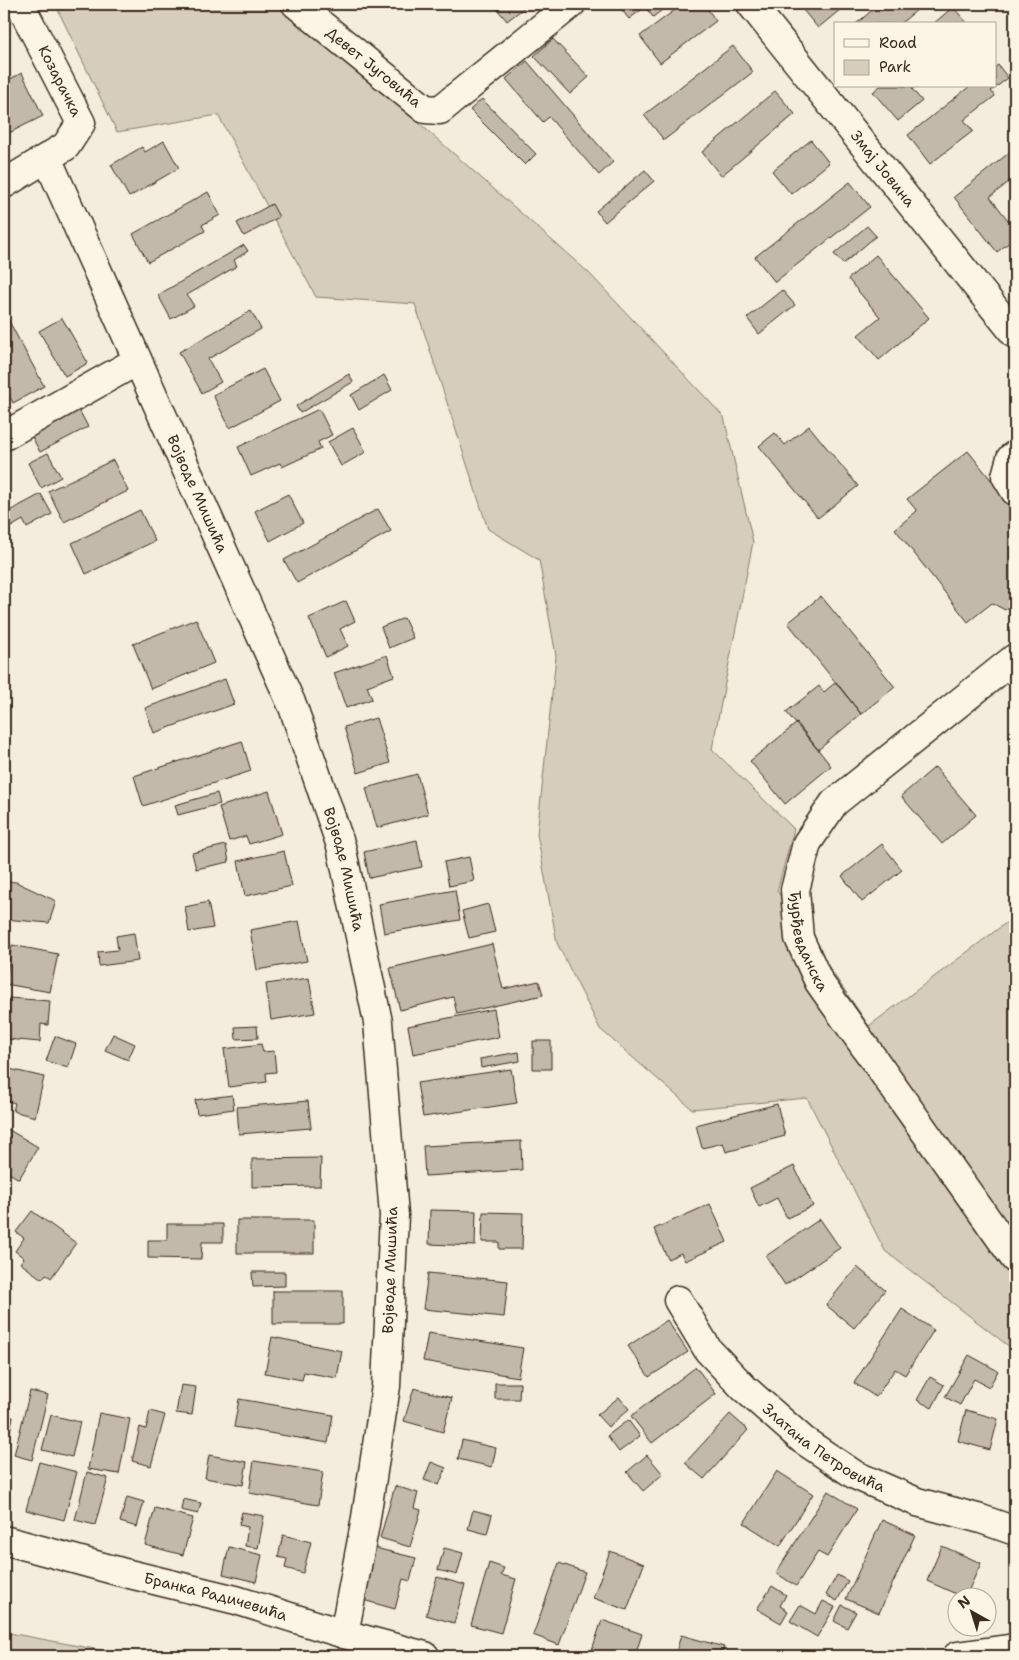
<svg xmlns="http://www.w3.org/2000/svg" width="1019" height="1660" viewBox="0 0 1019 1660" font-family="'Shantell Sans',sans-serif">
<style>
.green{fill:#d6cdbd;stroke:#887c6e}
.building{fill:#c3b9aa;stroke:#3b2a1e}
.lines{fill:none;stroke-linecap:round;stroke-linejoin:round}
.minor-casing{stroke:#3b2a1e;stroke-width:31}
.minor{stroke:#fcf5e5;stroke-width:28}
.labels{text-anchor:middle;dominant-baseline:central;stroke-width:4.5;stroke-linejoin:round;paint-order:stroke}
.street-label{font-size:15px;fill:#3b2a1e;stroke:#fcf5e5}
</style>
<rect width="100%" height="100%" fill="#f4eddd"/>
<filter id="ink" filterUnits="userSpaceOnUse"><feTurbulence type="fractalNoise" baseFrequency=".02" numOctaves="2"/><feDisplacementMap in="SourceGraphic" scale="10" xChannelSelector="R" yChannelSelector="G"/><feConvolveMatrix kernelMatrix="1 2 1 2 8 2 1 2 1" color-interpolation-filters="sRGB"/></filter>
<g filter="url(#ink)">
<path class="green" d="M55 4H277L309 26 589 273 724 417 753 542 712 749 794 829 777 891 869 1026 1015 916V1351L885 1251 807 1098 692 1109 600 1029 557 943 537 834 556 656 539 560 488 529 415 304 316 297 218 115 117 132Z
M4 1632 132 1656H4Z"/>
<path class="building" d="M493 4H529L507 21Z
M617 4H670L653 17 645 7 629 19Z
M683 4H704L716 21 660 63 640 36Z
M798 4H847L818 28Z
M889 4H924L900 24H856L877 6 881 11Z
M953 7 968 24H933Z
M553 39 589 77 570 94 534 56Z
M733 46 753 72 664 140 644 115Z
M527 61 613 162 599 175 549 117 543 122 506 79Z
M998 65 1008 78 991 91 995 96 964 120 973 131 930 164 908 135 970 86H995V67Z
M22 73 43 116 7 134 4 128V82Z
M880 86H916L912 89 922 101 898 121 873 92Z
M775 91 795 114 721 176 702 152Z
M482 99 536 154 525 165 470 110Z
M811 140 829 163 791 194 772 171Z
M164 141 179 168 129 197 111 165 142 147 145 152Z
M1015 148V177L990 197 1015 229V238L997 252 954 197Z
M645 170 654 181 605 222 596 211Z
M850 182 870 207 775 282 755 257Z
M208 192 220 215 202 225 205 231 148 262 133 234Z
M272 204 279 217 244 236 237 223Z
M867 226 876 236 843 264 834 254Z
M244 245 248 251 234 260 237 266 187 295 194 306 171 319 158 295Z
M876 255 929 318 879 360 858 335 880 317 848 279Z
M782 290 795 305 759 334 747 318Z
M251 311 261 329 208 359 221 382 202 393 179 352Z
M4 312 44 386 13 403 4 385Z
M62 318 88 363 65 376 39 331Z
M263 369 280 401 230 428 213 395Z
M349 374 353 382 300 413 296 406Z
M384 375 392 390 359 410 351 395Z
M77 406 88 427 40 452 29 431Z
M319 409 332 435 318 442 321 449 282 467 280 463 251 476 238 447Z
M809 426 858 486 818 518 759 446 775 433 785 445Z
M353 428 366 452 341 466 328 442Z
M968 451 1015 510V602L1005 610 992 603 968 622 895 529 917 511 907 499Z
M48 453 61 477 41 488 28 463Z
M113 460 128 491 64 522 48 491Z
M41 494 52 514 27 528 23 520 4 531V514Z
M288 494 303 523 270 541 255 511Z
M378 509 391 531 297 583 284 560Z
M140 510 155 541 86 574 72 543Z
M821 596 895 687 861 714 788 623Z
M346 601 355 621 340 629 348 646 326 657 309 618Z
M404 618 413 638 389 648 381 627Z
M196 619 214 663 151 689 133 644Z
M387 655 394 676 367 686 372 699 346 708 334 673Z
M225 679 234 704 154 733 145 708Z
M836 682 861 714 818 750 786 712 819 686 824 692Z
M376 718 390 763 358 773 344 727Z
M797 723 831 766 785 804 750 761Z
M242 741 251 771 143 806 134 776Z
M935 767 976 815 942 844 901 796Z
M417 774 428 814 377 828 366 788Z
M269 791 282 834 249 844 246 836 229 841 219 807Z
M217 793 220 804 178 815 175 805Z
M417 840 422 867 369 878 364 852Z
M882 844 902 870 862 902 842 876Z
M226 845 229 862 196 869 192 853Z
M284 851 292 886 245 896 238 861Z
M469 857 474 881 449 886 444 862Z
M4 881 16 882 56 901 49 923 4 919Z
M455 890 460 920 384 933 379 904Z
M208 902 213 928 189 932 185 907Z
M488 904 495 932 469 938 462 911Z
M299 921 307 961 257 970 250 930Z
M134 933 138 961 99 966 98 952 118 950 116 936Z
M492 944 503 989 539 981 543 995 457 1014 453 997 400 1010 390 968Z
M12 945 58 954 50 992 5 984Z
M309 978 315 1013 271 1020 266 984Z
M9 998 50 1001 48 1025 41 1024 40 1042 6 1039Z
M494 1009 499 1037 413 1054 408 1026Z
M257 1026 258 1038 236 1039 235 1027Z
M113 1034 135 1044 128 1060 105 1050Z
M55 1036 76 1044 68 1068 46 1061Z
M533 1041H551V1069H533Z
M261 1044 263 1052 274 1051 276 1072 266 1073 267 1082 229 1087 224 1049Z
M519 1052 520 1061 481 1068 480 1059Z
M5 1068 44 1077 35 1117 13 1111 15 1103 4 1100Z
M511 1069 517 1103 423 1117 417 1083Z
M232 1095 234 1109 197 1114 195 1100Z
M308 1101 311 1128 239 1134 237 1107Z
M777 1104 785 1136 726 1152 723 1143 702 1148 696 1125Z
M4 1127 38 1147 19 1179 4 1170Z
M521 1141 522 1170 425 1176 423 1146Z
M321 1158 320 1186 252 1187V1159Z
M794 1166 813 1206 787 1218 777 1198 759 1207 750 1188Z
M710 1204 727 1242 685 1261 681 1253 668 1259 654 1229Z
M430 1210 476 1211 475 1246 429 1244Z
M32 1211 76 1243 51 1278 46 1274 42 1279 20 1263 24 1258 15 1251 24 1238 16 1232Z
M483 1212 523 1213 522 1249H499V1242H482Z
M820 1219 840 1248 785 1285 766 1256Z
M237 1220H314V1253H237Z
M167 1224H223V1242H202L201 1259 148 1258V1240H167Z
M857 1267 885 1290 854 1328 826 1305Z
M252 1272H285V1286L253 1287Z
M428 1273 508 1281 504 1317 423 1309Z
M273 1291H343V1324H273Z
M902 1309 934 1330 905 1375 895 1369 876 1397 854 1383Z
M667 1320 688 1352 649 1377 628 1346Z
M428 1333 523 1348 518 1377 423 1361Z
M272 1337 342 1351 337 1378 304 1372 302 1380 265 1373Z
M969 1355 998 1371 989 1387 974 1379 960 1405 945 1397Z
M696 1367 716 1394 652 1443 631 1416Z
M930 1377 944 1385 932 1408 917 1400Z
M495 1383H520L519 1399H495Z
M181 1385 196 1387 192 1415 176 1413Z
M414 1388 452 1398 443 1432 404 1421Z
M30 1391 48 1395 32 1460 14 1455Z
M619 1397 629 1409 608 1427 597 1415Z
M239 1399 333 1415 328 1443 234 1427Z
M966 1410 998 1419 990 1450 958 1441Z
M150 1411 165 1415 151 1466 132 1461 140 1427 146 1429Z
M99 1413 130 1419 119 1474 88 1469Z
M730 1414 748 1430 704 1479 685 1463Z
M4 1415 13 1417 4 1461Z
M51 1415 80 1422 72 1457 42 1450Z
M628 1420 640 1436 619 1452 607 1436Z
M462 1440 496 1448 492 1467 458 1459Z
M209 1455 247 1462 243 1485 205 1478Z
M647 1455 663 1474 643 1491 627 1472Z
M254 1461 323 1472 318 1505 249 1493Z
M39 1462 77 1472 64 1520 26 1510Z
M431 1462 446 1468 439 1485 424 1480Z
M777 1471 813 1494 780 1546 744 1523Z
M87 1472 108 1478 95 1525 75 1520Z
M395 1486 418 1493 414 1508 421 1510 410 1547 380 1538Z
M828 1491 857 1509 827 1557 818 1552 796 1586 776 1573Z
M127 1497 144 1502 137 1527 120 1522Z
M183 1499 201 1503 198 1514 181 1510Z
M155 1508 193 1518 183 1555 145 1545Z
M473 1510 492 1515 487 1534 468 1529Z
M242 1512 264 1516 258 1548 245 1546 248 1527 239 1525Z
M882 1520 915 1535 879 1613 846 1599Z
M283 1535 311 1542 303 1573 285 1568 287 1559 278 1557Z
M942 1546 981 1563 965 1598 927 1581Z
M229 1547 262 1555 256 1582 223 1574Z
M375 1548 416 1558 410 1581 403 1579 395 1609 363 1600Z
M444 1548 463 1553 457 1575 438 1570Z
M610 1551 644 1564 627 1610 593 1598Z
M489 1563 504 1568 501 1575 516 1579 501 1633 471 1625Z
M559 1563 585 1572 559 1645 533 1635Z
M837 1575 848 1581 837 1601 826 1595Z
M437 1577 465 1585 454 1623 426 1615Z
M772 1586 786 1595 780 1606 788 1611 781 1623 757 1609Z
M823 1601 835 1607 817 1637 790 1621 800 1605 816 1614Z
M842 1605 856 1612 847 1628 834 1621Z
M602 1620 642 1634 635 1656H590Z
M681 1635 724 1647 721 1656H675Z"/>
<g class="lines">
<defs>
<g id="minor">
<path id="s1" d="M296 4 425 109 440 110 571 4"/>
<path id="s2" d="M751 4 1015 334"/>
<path id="s3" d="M47 158 293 707 341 846 378 1022 394 1215 386 1386 365 1524 344 1634"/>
<path d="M4 184 66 146 81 123 20 4"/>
<path d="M4 436 137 361"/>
<path d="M1015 455 1011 458 1006 476 1015 491"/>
<path id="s4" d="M1015 658 834 803 807 843 795 890 799 938 819 982 1015 1259"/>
<path id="s5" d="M678 1300 708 1350 744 1388 803 1440 855 1475 917 1502 981 1519 1015 1531"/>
<path id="s6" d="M4 1540 121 1572 236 1600 344 1634 425 1656"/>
<path d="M957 1656 1015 1648"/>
</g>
</defs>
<use href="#minor" class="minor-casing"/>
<use href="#minor" class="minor"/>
</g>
</g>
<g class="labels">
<g class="street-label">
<text stroke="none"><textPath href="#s1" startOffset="100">Девет Југовића</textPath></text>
<text transform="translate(60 81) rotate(63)">Козарачка</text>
<text stroke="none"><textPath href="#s2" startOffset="211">Змај Јовина</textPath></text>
<text stroke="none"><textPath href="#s3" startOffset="368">Војводе Мишића</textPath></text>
<text stroke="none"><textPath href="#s3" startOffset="772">Војводе Мишића</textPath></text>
<text stroke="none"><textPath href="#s4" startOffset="382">Ђурђевданска</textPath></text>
<text transform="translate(390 1270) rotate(-88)">Војводе Мишића</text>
<text stroke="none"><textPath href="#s5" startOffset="211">Златана Петровића</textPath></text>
<text stroke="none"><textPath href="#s6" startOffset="219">Бранка Радичевића</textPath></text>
</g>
</g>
<rect width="1019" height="1660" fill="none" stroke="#fcf5e5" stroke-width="20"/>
<rect x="10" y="10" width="999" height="1640" fill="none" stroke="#3b2a1e" stroke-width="2" filter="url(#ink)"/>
<rect x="834" y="22" width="162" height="65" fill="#fcf5e5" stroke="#afa495"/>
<rect x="844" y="39" width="25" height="8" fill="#fcf5e5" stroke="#afa495"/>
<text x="879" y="48" font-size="15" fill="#3b2a1e">Road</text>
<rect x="844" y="60" width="25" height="15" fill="#d6cdbd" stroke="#afa495"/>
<text x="879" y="72" font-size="15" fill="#3b2a1e">Park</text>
<g transform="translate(972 1612) rotate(321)"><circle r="24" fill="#fcf5e5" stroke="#afa495"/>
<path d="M0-4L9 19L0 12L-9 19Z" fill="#3b2a1e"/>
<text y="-8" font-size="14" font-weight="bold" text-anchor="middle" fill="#3b2a1e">N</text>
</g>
</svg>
